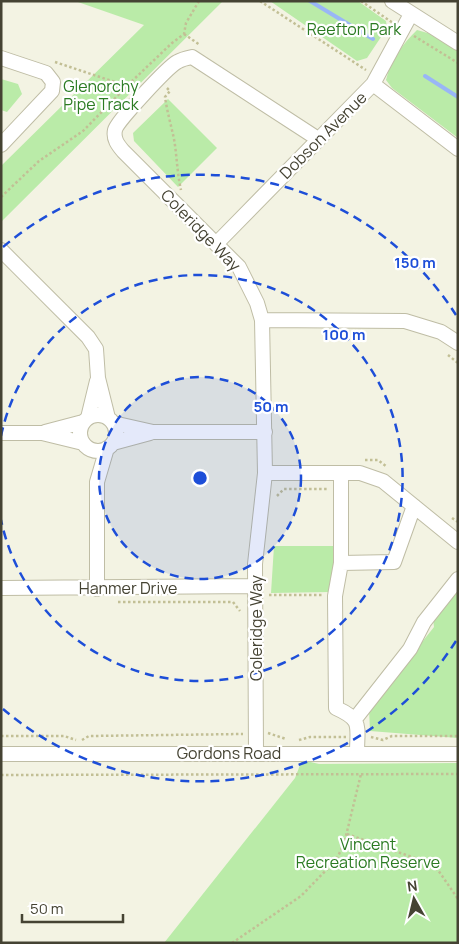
<svg xmlns="http://www.w3.org/2000/svg" width="459" height="944" viewBox="0 0 459 944" font-family="Manrope,sans-serif">
<style>
.green{fill:#baeba8}
.lines{fill:none;stroke-linecap:round;stroke-linejoin:round}
.stream{stroke:#99b6f6;stroke-width:4}
.minor-casing{stroke:#bfbda5;stroke-width:16}
.path{stroke:#c2bf95;stroke-width:2.5;stroke-dasharray:2.5 2.5;stroke-linecap:butt}
.minor{stroke:#fff;stroke-width:14}
.ring{fill:none;stroke:#1d4ed8;stroke-width:2.5;stroke-dasharray:9 6}
.labels{text-anchor:middle;dominant-baseline:central;stroke-width:4.5;stroke-linejoin:round;paint-order:stroke}
.park-label{font-size:16px;fill:#2b7b22;stroke:#fff}
.street-label{font-size:16px;fill:#454333;stroke:#fff}
.centre{fill:#1d4ed8;stroke:#fff;stroke-width:2.5}
.ring-label{font-size:15px;text-anchor:middle;font-weight:bold;fill:#1d4ed8;stroke:#fff;stroke-width:4.5;stroke-linejoin:round;paint-order:stroke}
</style>
<rect width="100%" height="100%" fill="#f3f3e3"/>
<path class="green" d="M75 1H223L1 222V166L144 25Z
M270 1H358L386 21 387 28 367 58 357 61Z
M417 30 431 34 458 50V138L392 88 386 80C390 62 403 43 417 30Z
M1 79 18 84 22 94 7 112 1 110Z
M168 99 217 148 178 187 134 141 133 133Z
M274 546H336L331 592 271 593Z
M458 587V738L370 731 369 709 434 627 433 618Z
M302 760 319 764 458 763V943H164L295 778Z"/>
<g class="lines">
<path class="stream" d="M310 1 373 39
M425 76 458 97"/>
<defs>
<path id="minor" d="M392 1 458 43
M1 58 46 73 53 82 52 91 1 145
M373 84 458 149
M217 243 373 84 411 14
M1 250 88 337 96 349 98 378 108 418
M262 320 405 321 441 332 458 343
M80 433a18 18 0 1 1 36 0a18 18 0 1 1-36 0Z
M88 418 97 381
M113 423 153 432H265
M45 432 83 422
M1 433H42L83 443
M113 443 150 433
M265 473H360L383 481 458 542
M341 473V563L335 596 336 708C363 720 357 726 357 753
M341 563 394 562 414 506
M1 588 255 586
M97 589V482L107 448
M355 719 410 649 424 622 458 579
M256 753 255 564 265 473 262 320 257 303 239 267 123 151C118 145 113 139 115 130 117 121 168 67 177 62 182 59 187 58 192 57L318 139
M1 754H458"/>
</defs>
<use href="#minor" class="minor-casing"/>
<path class="path" d="M260 1 366 70
M361 1 393 23
M184 34 200 45
M414 36 458 63
M55 62 127 86
M167 88 170 91 165 97C167 111 171 125 174 139 177 156 177 173 181 190
M1 197 39 161 83 131 131 82 172 43 184 34 186 23 199 1
M448 355 458 363
M365 460H378L387 467
M277 496 284 489H328
M452 518 458 522
M269 595H322
M118 602H233L240 611
M268 733 286 739
M1 736H64L76 740
M371 737 383 740 392 736H458
M82 740 89 736 243 734
M299 740 310 737H346
M1 775 458 774
M347 834 426 862 438 870 458 899
M232 943 301 896 336 860 344 844 361 774"/>
<use href="#minor" class="minor"/>
</g>
<circle cx="200" cy="478" r="101" fill="#1d4ed8" fill-opacity=".12"/>
<g class="ring">
<circle cx="200" cy="478" r="101"/>
<path d="M1 436A203 203 0 1 1 1 520"/>
<path d="M456 641A304 304 0 0 1 3 709M3 247A304 304 0 0 1 456 315"/>
</g>
<g class="labels">
<g class="park-label">
<text x="354" y="29">Reefton Park</text>
<text x="101" y="86">Glenorchy<tspan x="101" dy="18">Pipe Track</tspan></text>
<text x="368" y="844">Vincent<tspan x="368" dy="18">Recreation Reserve</tspan></text>
</g>
<g class="street-label">
<text transform="translate(323 135) rotate(-45)">Dobson Avenue</text>
<text transform="translate(201 230) rotate(46)">Coleridge Way</text>
<text x="128" y="588">Hanmer Drive</text>
<text transform="translate(256 628) rotate(-90)">Coleridge Way</text>
<text x="229" y="753">Gordons Road</text>
</g>
</g>
<circle cx="200" cy="478" r="8" class="centre"/>
<g class="ring-label">
<text x="415" y="268">150 m</text>
<text x="344" y="340">100 m</text>
<text x="271" y="412">50 m</text>
</g>
<rect width="459" height="944" fill="none" stroke="#454333" stroke-width="5"/>
<g transform="translate(414 899) rotate(352)" stroke="#ffffff" stroke-width="4" paint-order="stroke">
<path d="M0-4L9 19L0 12L-9 19Z" fill="#454333"/>
<text y="-8" font-size="14" font-weight="bold" text-anchor="middle" fill="#454333">N</text>
</g>
<path d="M22 914v8h101v-8" fill="none" stroke="#454333" stroke-width="2.5"/>
<text x="30" y="914" font-size="15" fill="#454333" stroke="#ffffff" stroke-width="4" paint-order="stroke">50 m</text>
</svg>
